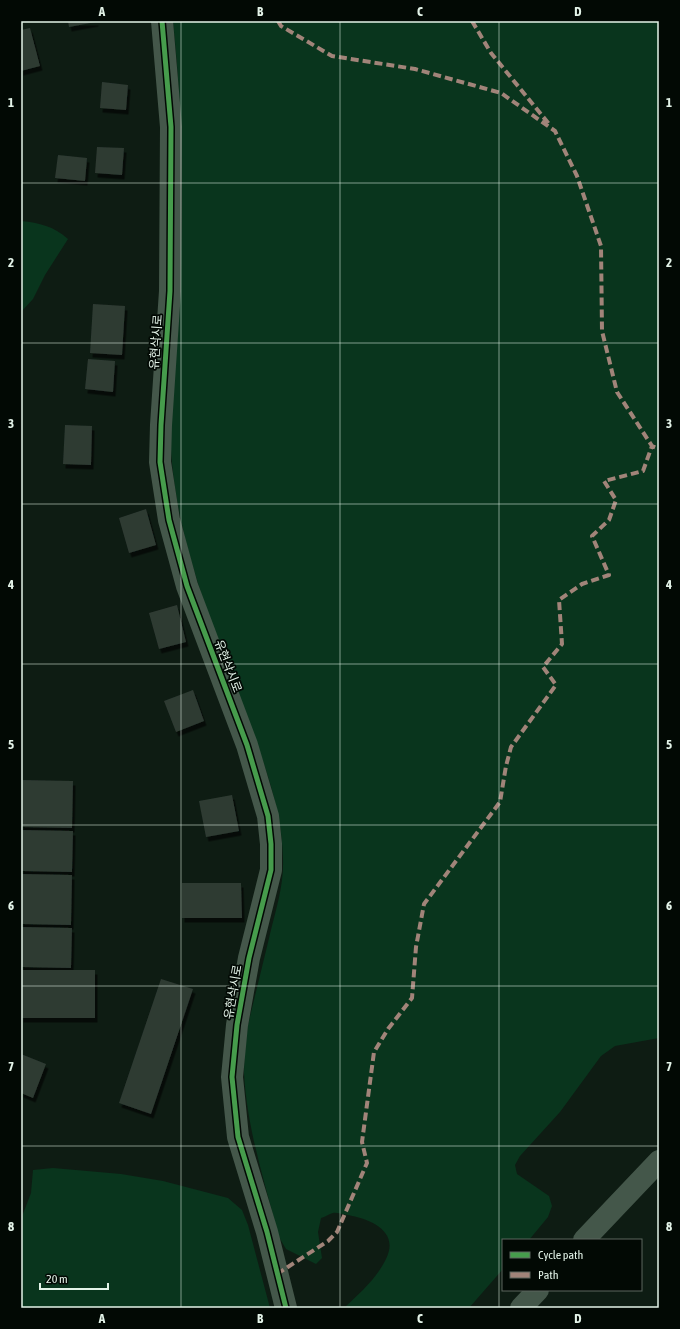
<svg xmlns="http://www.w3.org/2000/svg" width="680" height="1329" viewBox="0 0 680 1329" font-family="'Asap Condensed','Noto Sans KR',sans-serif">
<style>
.green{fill:#09351d}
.building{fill:#2e3a33;filter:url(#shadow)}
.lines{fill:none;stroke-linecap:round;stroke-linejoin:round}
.minor{stroke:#44574a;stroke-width:22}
.quiet{stroke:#a18479;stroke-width:4;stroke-dasharray:8 4;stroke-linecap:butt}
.cycleway-casing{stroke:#020904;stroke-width:8}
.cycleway{stroke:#469c4c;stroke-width:5}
.grid{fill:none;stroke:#e3f3e8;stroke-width:1;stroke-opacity:0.55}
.labels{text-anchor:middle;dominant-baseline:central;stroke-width:3.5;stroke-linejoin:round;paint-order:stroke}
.street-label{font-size:12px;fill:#e3f3e8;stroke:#020904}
.neatline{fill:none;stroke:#e3f3e8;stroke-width:1.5}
.grid-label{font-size:13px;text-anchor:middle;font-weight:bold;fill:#e3f3e8}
</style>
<defs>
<filter id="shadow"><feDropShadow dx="2.5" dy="4.5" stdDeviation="0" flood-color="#0009"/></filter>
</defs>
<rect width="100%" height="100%" fill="#0e1c13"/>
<path class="green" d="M173 21H659V1038L615 1046 601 1056 560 1112 520 1156 515 1165 517 1174 549 1196 552 1206 548 1217 529 1240H503V1269L469 1308H344C359 1294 377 1278 386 1259 400 1231 370 1219 348 1215 343 1215 337 1212 333 1213 329 1214 325 1217 321 1218L318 1232 322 1258 316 1264 286 1249 279 1237C265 1183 247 1129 244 1073 244 1057 246 1041 248 1025 255 995 263 964 270 934 276 909 284 885 283 859 282 807 262 757 244 710 214 630 180 549 172 463 166 402 177 340 180 278 184 192 182 107 173 21Z
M21 221C40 223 53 226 68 239L45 275 33 299 21 312Z
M53 1168 121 1174 163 1181 228 1198 242 1210 248 1225 270 1308H21V1219L31 1193 33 1170Z"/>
<path class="building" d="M68 21H96V22L69 27Z
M30 28 40 66 21 71V30Z
M102 82 128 85 126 110 100 108Z
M97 147 124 148 122 175 95 173Z
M58 155 87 158 85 181 55 178Z
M93 304 125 306 122 355 90 353Z
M88 359 115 361 113 392 85 389Z
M65 425 92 426 91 465 63 464Z
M146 509 156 545 129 553 119 518Z
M177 605 186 642 159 649 149 613Z
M193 690 204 721 176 732 164 701Z
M21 780 73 781 72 828 21 827Z
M232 795 239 831 206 837 199 801Z
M21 830 73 831 72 872 21 871Z
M21 874 72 875 71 925 21 924Z
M182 883H241L242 918H182Z
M21 927 72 928 71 968 21 967Z
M21 970H95V1018H21Z
M161 979 193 989 151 1114 119 1103Z
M21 1054 46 1064 33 1098 21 1093Z"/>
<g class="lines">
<path class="minor" d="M162 21 171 127 170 291 161 425 160 462 169 520 187 586 247 745 268 816 271 844V870L249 958 237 1025 232 1077 238 1137 267 1232 286 1308
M584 1240 659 1161
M521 1308 538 1290"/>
<path class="quiet" d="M278 21 281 26 332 56 415 69 501 93 555 131 577 176 601 246 602 331 617 392 652 446 659 449
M472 21 491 53 549 124
M277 1274 328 1241 337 1232 367 1163 362 1142 374 1052 388 1029 412 998 416 947 424 904 500 802 506 766 511 747 556 685 543 667 562 644 559 600 582 584 609 575 592 536 609 520 616 500 604 481 643 471 652 446"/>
<defs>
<path id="cycleway" d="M162 21 171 127 170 291 161 425 160 462 169 520 187 586 247 745 268 816 271 844V870L249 958 237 1025 232 1077 238 1137 267 1232 286 1308"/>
</defs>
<use href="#cycleway" class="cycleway-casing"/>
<use href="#cycleway" class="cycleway"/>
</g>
<path class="grid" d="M181 21V1308M340 21V1308M499 21V1308M21 183H659M21 343H659M21 504H659M21 664H659M21 825H659M21 986H659M21 1146H659"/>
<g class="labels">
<g class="street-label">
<text transform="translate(156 342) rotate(-86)">유현삭시로</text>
<text transform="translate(228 666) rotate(69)">유현삭시로</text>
<text transform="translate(233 992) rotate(-80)">유현삭시로</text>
</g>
</g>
<rect width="680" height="1329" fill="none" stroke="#020904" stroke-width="44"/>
<rect x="502" y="1239" width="140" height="52" fill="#020904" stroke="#5c675f"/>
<rect x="510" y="1252" width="20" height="6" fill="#469c4c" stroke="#5c675f"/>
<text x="538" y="1259" font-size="12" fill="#e3f3e8">Cycle path</text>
<rect x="510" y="1272" width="20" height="6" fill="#a18479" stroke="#5c675f"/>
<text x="538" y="1279" font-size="12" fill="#e3f3e8">Path</text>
<path d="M40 1283v6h68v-6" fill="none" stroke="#e3f3e8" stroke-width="2"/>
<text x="46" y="1283" font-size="12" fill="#e3f3e8" stroke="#020904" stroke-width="3" paint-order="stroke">20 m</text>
<rect x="22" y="22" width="636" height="1285" class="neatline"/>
<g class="grid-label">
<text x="102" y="16">A</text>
<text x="260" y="16">B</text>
<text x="420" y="16">C</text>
<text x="578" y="16">D</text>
<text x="11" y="107">1</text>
<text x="669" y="107">1</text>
<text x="11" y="267">2</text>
<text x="669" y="267">2</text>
<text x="11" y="428">3</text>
<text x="669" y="428">3</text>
<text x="11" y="589">4</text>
<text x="669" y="589">4</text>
<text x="11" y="749">5</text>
<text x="669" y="749">5</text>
<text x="11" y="910">6</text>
<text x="669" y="910">6</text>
<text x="11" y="1071">7</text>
<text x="669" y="1071">7</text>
<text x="11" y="1231">8</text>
<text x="669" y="1231">8</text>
<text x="102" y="1323">A</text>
<text x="260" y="1323">B</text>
<text x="420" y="1323">C</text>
<text x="578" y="1323">D</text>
</g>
</svg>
